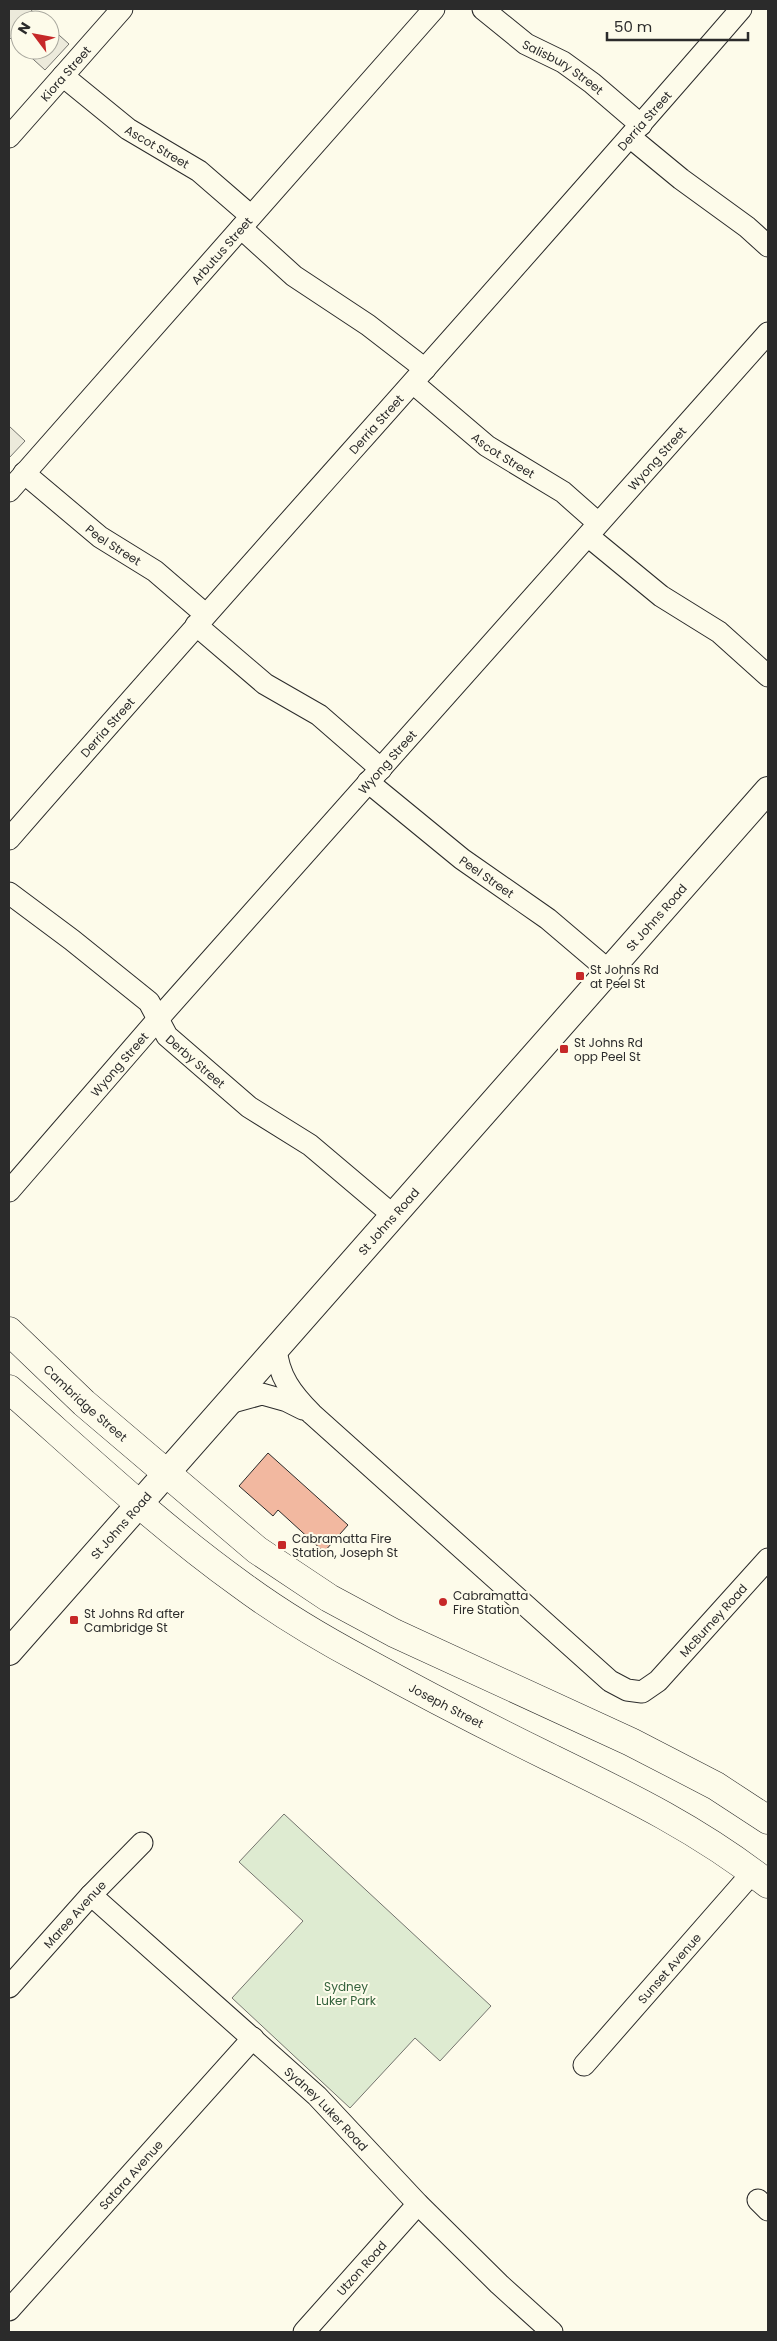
<svg xmlns="http://www.w3.org/2000/svg" width="777" height="2341" viewBox="0 0 777 2341" font-family="Poppins,sans-serif">
<style>
.green{fill:#deebd1;stroke:#74746e}
.parking{fill:#eceadb;stroke:#74746e}
.building{fill:#f2b8a0;stroke:#2b2b2b}
.lines{fill:none;stroke-linecap:round;stroke-linejoin:round}
.minor-casing{stroke:#2b2b2b;stroke-width:23}
.major-casing{stroke:#2b2b2b;stroke-width:28}
.highway-casing{stroke:#2b2b2b;stroke-width:29}
.minor{stroke:#fdfbea;stroke-width:21}
.major{stroke:#fdfbea;stroke-width:26}
.highway{stroke:#fdfbea;stroke-width:28}
.poi-dot{fill:#c62828;stroke:#fdfbea;stroke-width:2}
.labels{text-anchor:middle;dominant-baseline:central;stroke-width:4;stroke-linejoin:round;paint-order:stroke}
.street-label{font-size:12px;fill:#2b2b2b;stroke:#fdfbea}
.poi-label{font-size:12px;fill:#2b2b2b;stroke:#fdfbea;text-anchor:start}
.park-label{font-size:12px;fill:#34623c;stroke:#fdfbea}
</style>
<rect width="100%" height="100%" fill="#fdfbea"/>
<path class="green" d="M284 1814 491 2006 440 2061 415 2038 350 2108 232 1998 303 1921 239 1862Z"/>
<path class="parking" d="M9 9H30L42 20H20V48L9 37Z
M50 27 69 44 45 70 23 50H50Z
M9 426 25 441 9 458Z"/>
<path class="building" d="M268 1453 348 1525 324 1552 278 1510 273 1516 239 1486Z"/>
<g class="lines">
<defs>
<g id="minor">
<path id="s1" d="M483 9 526 44 563 62 592 83 641 125"/>
<path id="s2" d="M63 76 128 129 199 171 251 216"/>
<path id="s3" d="M9 137 122 9"/>
<path d="M630 137 681 179 747 227 768 246"/>
<path d="M241 228 294 276 368 325 425 369"/>
<path id="s4" d="M413 383 487 446 563 492 598 523"/>
<path id="s5" d="M24 473 100 537 155 571 205 614"/>
<path id="s6" d="M9 491 434 9"/>
<path d="M588 536 661 596 719 632 768 676"/>
<path d="M196 625 265 684 319 715 381 769"/>
<path id="s7" d="M368 782 462 859 548 919 608 970"/>
<path id="s8" d="M9 839C251 561 500 288 741 9"/>
<path id="s9" d="M9 893 72 940 149 1002 167 1036 249 1107 310 1145 394 1216"/>
<path id="s10" d="M9 1191 158 1019 768 333"/>
<path id="s11" d="M276 1347C278 1376 292 1394 312 1414L610 1681 627 1690 642 1692 658 1681 768 1559"/>
<path d="M226 1404 262 1394 287 1401 303 1409"/>
<path id="s12" d="M91 1895 317 2096 418 2204 499 2284 552 2332"/>
<path id="s13" d="M9 1987 91 1895 142 1843"/>
<path id="s14" d="M584 2065 753 1872"/>
<path d="M758 2200 768 2210"/>
<path id="s15" d="M9 2310 253 2038"/>
<path id="s16" d="M304 2332 418 2204"/>
</g>
<g id="major">
<path id="s17" d="M9 1652 768 790"/>
</g>
<g id="highway">
<path id="s18" d="M9 1331 84 1403 257 1550 329 1598 394 1633 631 1742 716 1786 768 1820"/>
<path id="s19" d="M9 1389C84 1455 158 1525 240 1584 279 1613 321 1638 364 1661 424 1694 486 1726 547 1756 627 1795 698 1829 768 1884"/>
</g>
</defs>
<use href="#minor" class="minor-casing"/>
<use href="#major" class="major-casing"/>
<use href="#highway" class="highway-casing"/>
<use href="#minor" class="minor"/>
<use href="#major" class="major"/>
<use href="#highway" class="highway"/>
</g>
<g class="poi-dot">
<rect x="575" y="971" width="10" height="10" rx="2.5"/>
<rect x="559" y="1044" width="10" height="10" rx="2.5"/>
<rect x="277" y="1540" width="10" height="10" rx="2.5"/>
<circle cx="443" cy="1602" r="5"/>
<rect x="69" y="1615" width="10" height="10" rx="2.5"/>
</g>
<g class="labels">
<g class="street-label">
<text stroke="none"><textPath href="#s1" startOffset="99">Salisbury Street</textPath></text>
<text stroke="none"><textPath href="#s3" startOffset="85">Kiora Street</textPath></text>
<text stroke="none"><textPath href="#s8" startOffset="959">Derria Street</textPath></text>
<text stroke="none"><textPath href="#s2" startOffset="118">Ascot Street</textPath></text>
<text stroke="none"><textPath href="#s6" startOffset="321">Arbutus Street</textPath></text>
<text stroke="none"><textPath href="#s8" startOffset="554">Derria Street</textPath></text>
<text stroke="none"><textPath href="#s4" startOffset="116">Ascot Street</textPath></text>
<text stroke="none"><textPath href="#s10" startOffset="978">Wyong Street</textPath></text>
<text stroke="none"><textPath href="#s5" startOffset="115">Peel Street</textPath></text>
<text stroke="none"><textPath href="#s8" startOffset="149">Derria Street</textPath></text>
<text stroke="none"><textPath href="#s10" startOffset="572">Wyong Street</textPath></text>
<text stroke="none"><textPath href="#s7" startOffset="152">Peel Street</textPath></text>
<text stroke="none"><textPath href="#s17" startOffset="979">St Johns Road</textPath></text>
<text stroke="none"><textPath href="#s9" startOffset="254">Derby Street</textPath></text>
<text stroke="none"><textPath href="#s10" startOffset="168">Wyong Street</textPath></text>
<text stroke="none"><textPath href="#s17" startOffset="574">St Johns Road</textPath></text>
<text stroke="none"><textPath href="#s18" startOffset="105">Cambridge Street</textPath></text>
<text stroke="none"><textPath href="#s17" startOffset="169">St Johns Road</textPath></text>
<text stroke="none"><textPath href="#s11" startOffset="614">McBurney Road</textPath></text>
<text stroke="none"><textPath href="#s19" startOffset="542">Joseph Street</textPath></text>
<text stroke="none"><textPath href="#s13" startOffset="98">Maree Avenue</textPath></text>
<text stroke="none"><textPath href="#s14" startOffset="129">Sunset Avenue</textPath></text>
<text stroke="none"><textPath href="#s12" startOffset="318">Sydney Luker Road</textPath></text>
<text stroke="none"><textPath href="#s15" startOffset="182">Satara Avenue</textPath></text>
<text stroke="none"><textPath href="#s16" startOffset="86">Utzon Road</textPath></text>
</g>
<g class="poi-label">
<text x="590" y="969">St Johns Rd<tspan x="590" dy="14">at Peel St</tspan></text>
<text x="574" y="1042">St Johns Rd<tspan x="574" dy="14">opp Peel St</tspan></text>
<text x="292" y="1538">Cabramatta Fire<tspan x="292" dy="14">Station, Joseph St</tspan></text>
<text x="453" y="1595">Cabramatta<tspan x="453" dy="14">Fire Station</tspan></text>
<text x="84" y="1613">St Johns Rd after<tspan x="84" dy="14">Cambridge St</tspan></text>
</g>
<g class="park-label">
<text x="346" y="1986">Sydney<tspan x="346" dy="14">Luker Park</tspan></text>
</g>
</g>
<rect width="777" height="2341" fill="none" stroke="#2b2b2b" stroke-width="20"/>
<g transform="translate(35 35) rotate(302)"><circle r="24" fill="#fdfbea" stroke="#a9a89e"/>
<path d="M0-4L9 19L0 12L-9 19Z" fill="#c62828"/>
<text y="-8" font-size="14" font-weight="bold" text-anchor="middle" fill="#2b2b2b">N</text>
</g>
<path d="M607 32v8h141v-8" fill="none" stroke="#2b2b2b" stroke-width="2.5"/>
<text x="614" y="32" font-size="15" fill="#2b2b2b" stroke="#fdfbea" stroke-width="4" paint-order="stroke">50 m</text>
</svg>
